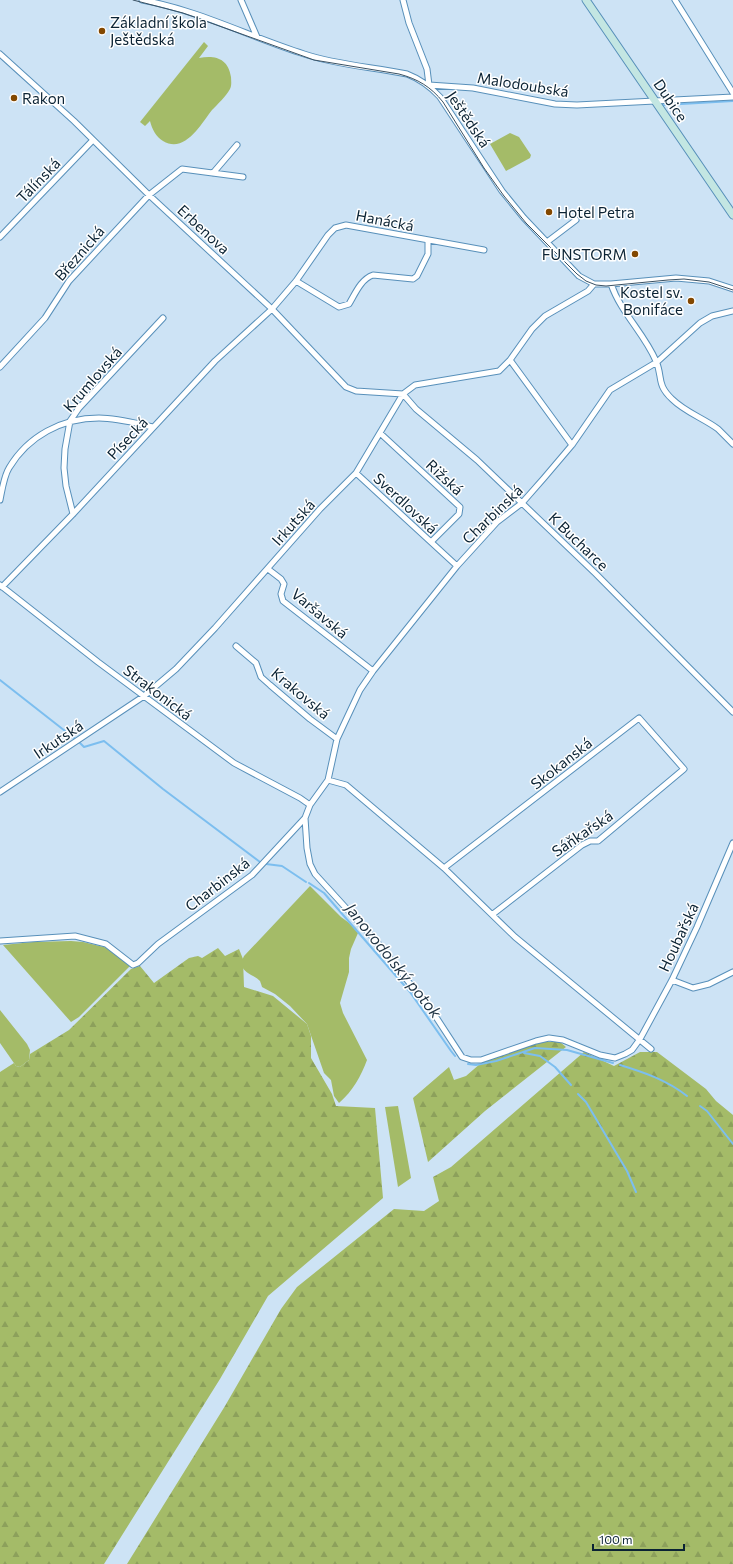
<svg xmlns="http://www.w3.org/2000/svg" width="733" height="1564" viewBox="0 0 733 1564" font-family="Commissioner,sans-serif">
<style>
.green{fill:#a4bb68}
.forest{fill:url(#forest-firs)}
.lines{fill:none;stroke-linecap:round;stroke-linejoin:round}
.stream{stroke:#7cbeef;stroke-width:2}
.street-casing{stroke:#5890ba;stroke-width:7}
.secondary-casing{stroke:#5890ba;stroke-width:9}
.street{stroke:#fff;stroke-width:5}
.secondary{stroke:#c3e6e2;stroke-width:7}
.tram{stroke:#3a5163;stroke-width:1}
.poi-dot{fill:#834800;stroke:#fff;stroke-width:1.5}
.labels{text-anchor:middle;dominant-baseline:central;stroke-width:3;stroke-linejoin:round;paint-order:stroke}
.poi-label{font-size:15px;fill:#0b2334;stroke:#fff;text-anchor:start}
.street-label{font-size:15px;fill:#0b2334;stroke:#fff}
.water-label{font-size:16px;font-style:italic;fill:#1f3343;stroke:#fff}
</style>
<defs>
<pattern id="forest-firs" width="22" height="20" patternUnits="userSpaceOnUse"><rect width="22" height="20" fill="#a4bb68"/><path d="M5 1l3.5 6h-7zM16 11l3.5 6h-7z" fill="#8ca05b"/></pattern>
</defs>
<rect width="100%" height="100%" fill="#cde3f5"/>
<path class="green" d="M204 42 208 46 199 58C215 55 228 58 231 77 231 80 232 85 230 89 226 96 218 104 212 110 201 124 185 154 163 141 156 137 152 129 150 121L145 126 140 122Z
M510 133 519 137 531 155 530 158 506 171 490 144Z
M310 886 341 917 356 928 358 933 351 949 349 958V972L340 1003 343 1013 367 1060C361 1076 353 1091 339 1103L334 1096 331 1080 324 1073 307 1024 290 1006 275 994 262 987C262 986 260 981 260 981 252 973 236 972 244 956Z
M71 941 83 942 108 948 130 966 79 1017 71 1022 3 945 33 942Z
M0 1010 27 1044 30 1050 29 1060 20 1067 16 1066 0 1043Z
M398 1106 411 1178 398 1187 385 1107Z"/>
<path class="forest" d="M218 948 225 956 239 949 243 959 244 987 273 996 307 1024 311 1036V1058L332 1094 336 1106 375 1108 383 1198 268 1296 220 1379 104 1564H0V1072L14 1063 16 1066 20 1067 29 1060 30 1054 69 1030 131 969 140 966 154 983 189 958 198 956 202 958Z
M545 1042H560L566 1047 485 1111 428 1162 413 1098 449 1067 454 1080 466 1076 481 1063 526 1046Z
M584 1052 614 1066 640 1052H657L706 1089 716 1101 733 1115V1564H127L225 1406 281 1309 297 1287 394 1209 424 1211 439 1201 433 1177 451 1167Z"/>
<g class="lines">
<path class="stream" d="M664 105 733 101
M0 680 74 738
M79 742 84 747 104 741 163 789 260 862
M266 864 282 866 306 882
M309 883 324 893 410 992 451 1051 455 1056
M524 1053 540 1056 555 1067 571 1085
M468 1064 476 1065 496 1061 535 1048 567 1050 613 1063
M620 1065C643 1072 667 1080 687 1096
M578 1094 586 1102 627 1171 636 1192
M700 1106 707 1111 733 1144"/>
<defs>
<path id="street" d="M142 0C198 10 250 37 304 54 337 65 373 67 407 74 420 79 430 86 440 97L502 191 524 218 579 276 594 284H611L676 278 709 281 733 289
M241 0 257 37
M403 0 409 23 427 69 429 85
M675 0 733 93
M0 54 74 121 149 195 272 309 346 387 356 391 403 394
M429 85 473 88 555 104 577 105 733 97
M213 173 237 145
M0 237 93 140
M547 242 576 220
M296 281 339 307 349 304C355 294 361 279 373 275L413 279 417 276 428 254V241
M611 284C621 313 644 333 656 361 663 377 656 384 672 399 685 412 703 418 718 429 723 434 728 439 733 444
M733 311 712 316 700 323 657 362 610 390 572 445 544 478 522 503 497 522 457 566 373 671 360 690 337 739 328 780 310 805 305 818 307 848 310 864 315 874 377 942 434 1014 462 1057 471 1060H481L536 1041 549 1038 563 1040 600 1055 615 1058 625 1054 632 1050 640 1039 672 980 697 927 733 843
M510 360 572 445
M0 367 45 318 69 281 149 195 182 169 243 177
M403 394 416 409 477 460 596 574 733 712
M380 433 460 507 459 514 431 542
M356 473 457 566
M0 500C2 490 4 476 9 468 28 436 62 418 99 418 117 418 135 423 153 427
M73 514 66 486 64 468 65 449 70 421 79 408 163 318
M268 569 281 579 284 584 281 594 283 601 373 671
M0 585 98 662 234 763 300 798 310 805
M2 587 73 514 215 361 272 309 296 281 328 235 335 228 346 225 484 250
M236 646 256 663 261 677 270 685 310 719 337 739
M328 780 346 785 444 868 515 937 651 1049
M0 792 144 696 176 669 215 628 320 509 356 473 403 394 415 385 499 371 510 360 532 329 545 316 588 291 594 284
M444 868 639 718 684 769 598 841H590L582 845 493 914
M0 941 75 936 106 944 133 965 138 963 158 944 252 875 305 818
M672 980 693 988 709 984 733 972"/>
<path id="secondary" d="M586 0 733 215"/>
</defs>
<use href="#street" class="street-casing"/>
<use href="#secondary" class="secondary-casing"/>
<use href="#street" class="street"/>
<use href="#secondary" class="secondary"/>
<path class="tram" d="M133 0 183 13 314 60 399 74C418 79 431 87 443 102L484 168 504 196 526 223 577 274 586 281 596 285 606 286 668 280 684 279 709 282 733 290"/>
</g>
<g class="poi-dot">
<circle cx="102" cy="31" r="4"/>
<circle cx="14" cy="98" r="4"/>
<circle cx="549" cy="212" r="4"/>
<circle cx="635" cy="254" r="4"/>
<circle cx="691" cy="301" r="4"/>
</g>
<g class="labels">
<g class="poi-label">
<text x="110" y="22">Základní škola<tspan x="110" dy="17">Ještědská</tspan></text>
<text x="22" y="98">Rakon</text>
<text x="557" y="212">Hotel Petra</text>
<text x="627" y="254" text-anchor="end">FUNSTORM</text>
<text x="683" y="292" text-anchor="end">Kostel sv.<tspan x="683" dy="17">Bonifáce</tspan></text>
</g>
<g class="street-label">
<text transform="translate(523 84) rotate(9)">Malodoubská</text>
<text transform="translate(671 100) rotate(56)">Dubice</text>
<text transform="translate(469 119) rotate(56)">Ještědská</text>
<text transform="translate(38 180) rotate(-46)">Tálínská</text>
<text transform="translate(385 220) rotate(11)">Hanácká</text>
<text transform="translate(204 229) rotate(43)">Erbenova</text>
<text transform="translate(79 253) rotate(-49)">Březnická</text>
<text transform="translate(92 379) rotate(-49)">Krumlovská</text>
<text transform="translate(127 438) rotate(-47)">Písecká</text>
<text transform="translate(445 477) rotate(43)">Rižská</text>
<text transform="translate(406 503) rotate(43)">Sverdlovská</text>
<text transform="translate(492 514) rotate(-44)">Charbinská</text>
<text transform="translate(293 522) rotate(-48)">Irkutská</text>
<text transform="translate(579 541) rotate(44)">K Bucharce</text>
<text transform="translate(320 613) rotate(40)">Varšavská</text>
<text transform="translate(158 692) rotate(37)">Strakonická</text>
<text transform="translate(301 693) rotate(40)">Krakovská</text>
<text transform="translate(58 739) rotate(-34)">Irkutská</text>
<text transform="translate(561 763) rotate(-38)">Skokanská</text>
<text transform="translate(582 833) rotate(-34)">Sáňkařská</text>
<text transform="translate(217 884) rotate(-38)">Charbinská</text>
<text transform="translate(678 937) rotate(-65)">Houbařská</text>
</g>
<g class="water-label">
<text transform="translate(394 960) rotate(51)">Janovodolský potok</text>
</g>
</g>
<path d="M593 1544v6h91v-6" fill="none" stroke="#0b2334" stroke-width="2"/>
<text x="599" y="1544" font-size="12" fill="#0b2334" stroke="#ffffff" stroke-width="3" paint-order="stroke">100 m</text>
</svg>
